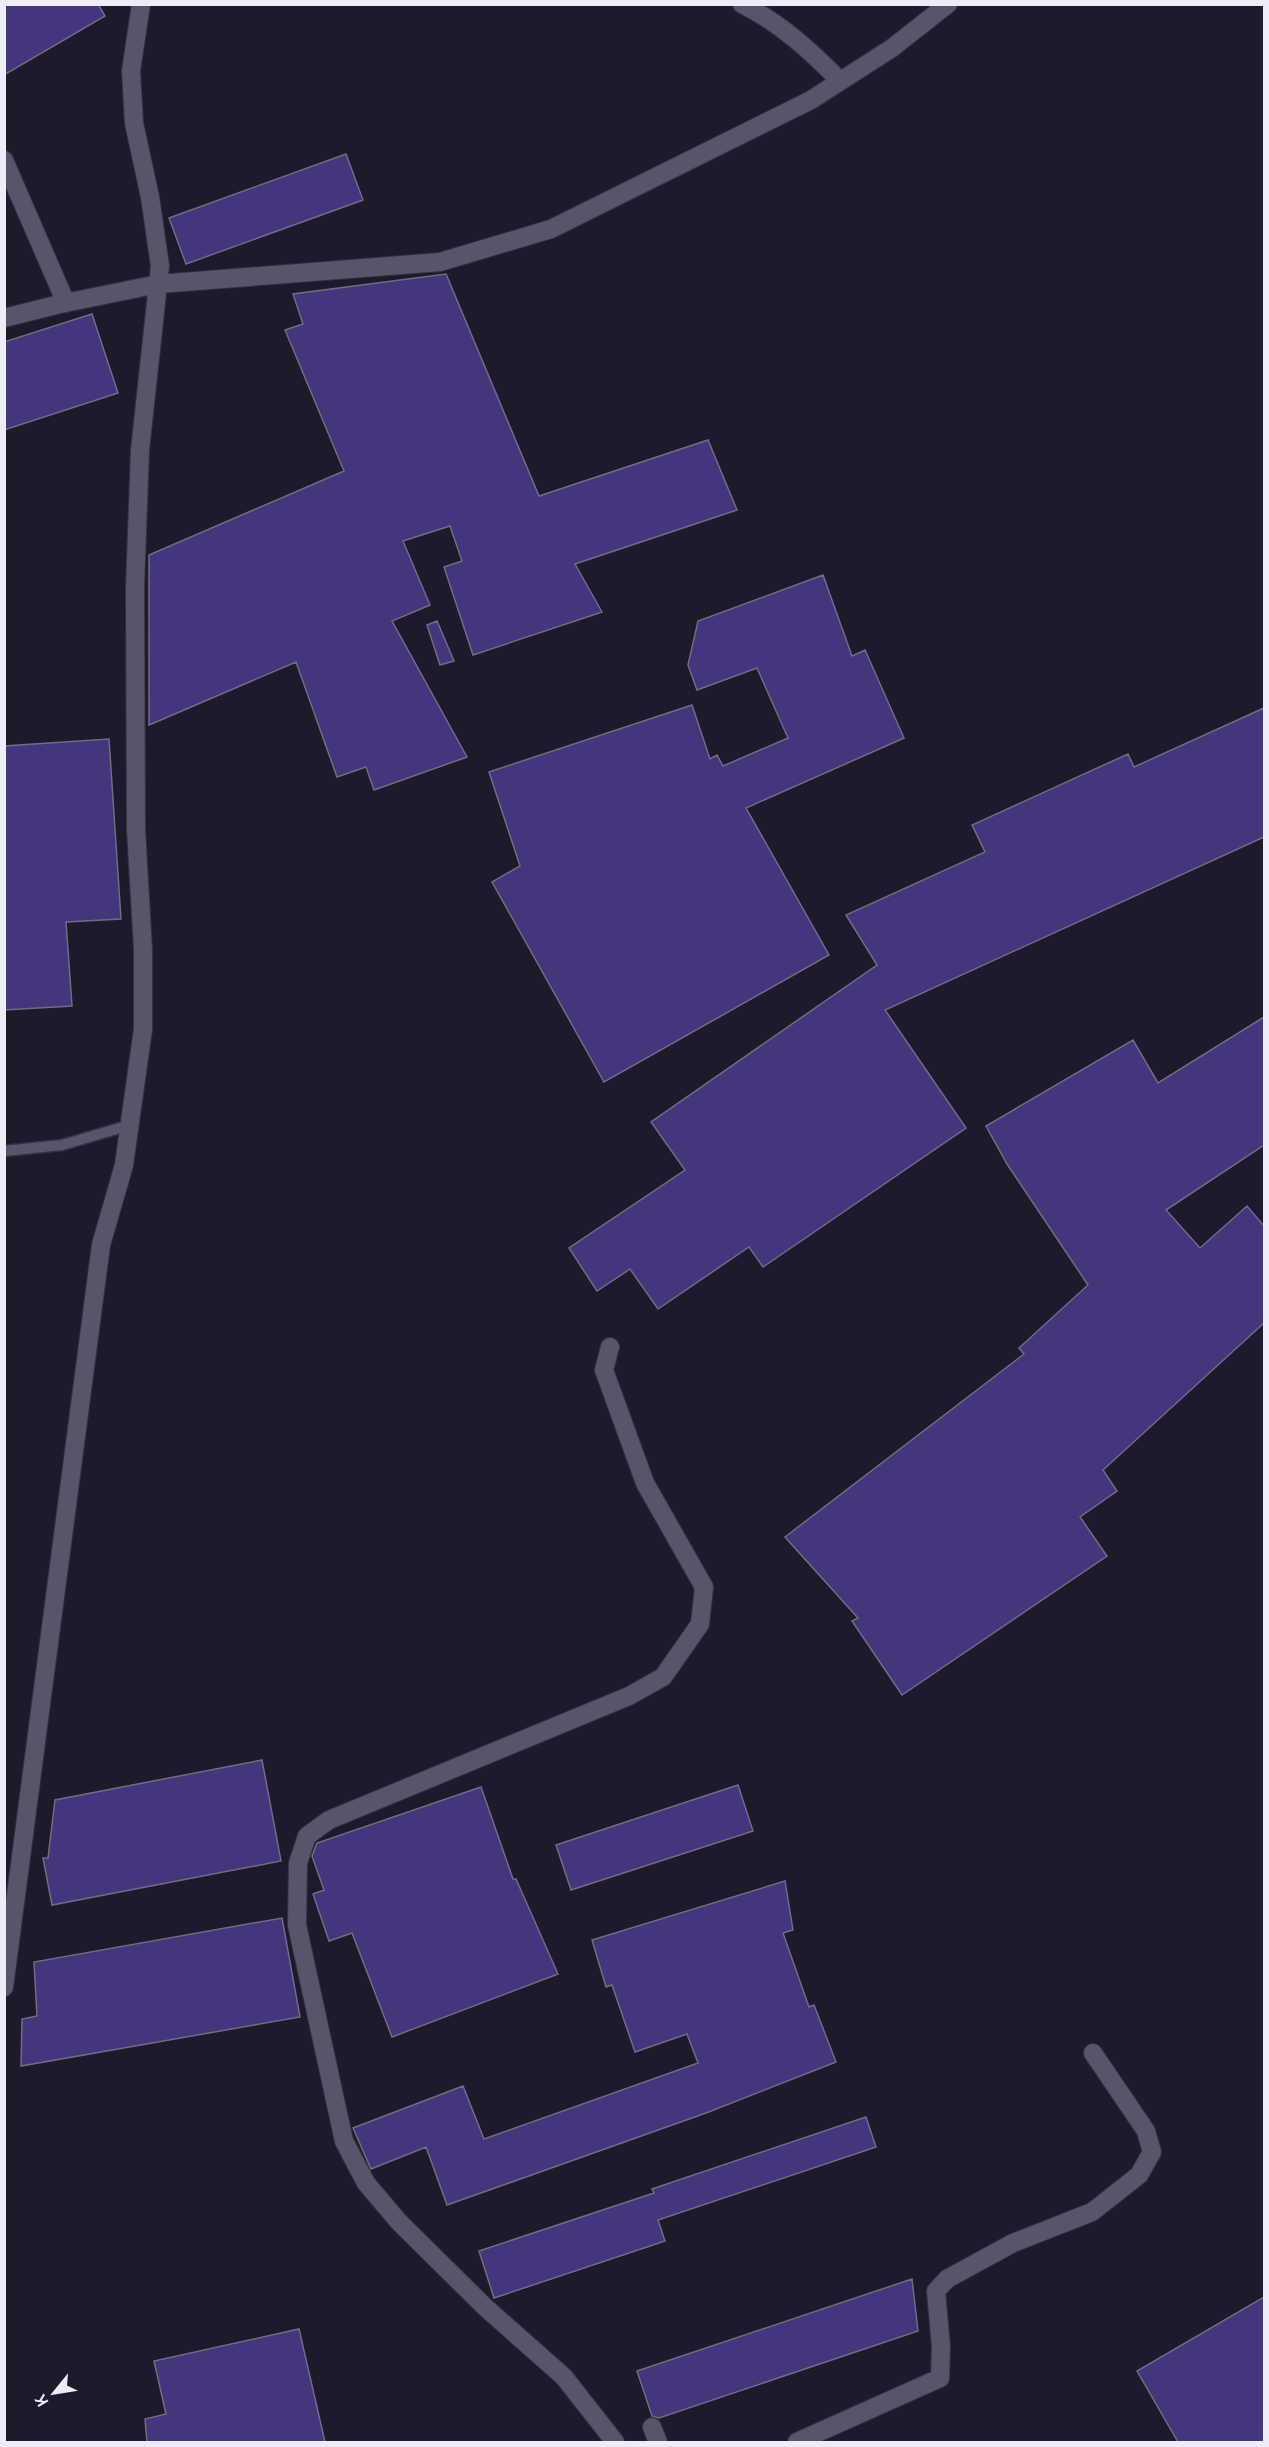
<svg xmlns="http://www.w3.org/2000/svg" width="1269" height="2447" viewBox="0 0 1269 2447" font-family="Overpass,sans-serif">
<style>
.building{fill:#44357c;stroke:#6f6d83;stroke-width:1.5}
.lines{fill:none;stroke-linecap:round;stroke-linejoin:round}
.service-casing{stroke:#353342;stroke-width:13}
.minor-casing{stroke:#353342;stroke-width:20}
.service{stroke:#57556a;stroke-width:10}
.minor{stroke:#57556a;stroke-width:18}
</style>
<rect width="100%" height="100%" fill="#1d1a2c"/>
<path class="building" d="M4 4H98L105 16 4 75Z
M346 154 363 200 186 264 169 218Z
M446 274 539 496 708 440 737 510 575 564 602 612 473 655 444 567 462 561 450 526 403 541 430 605 392 621 467 757 374 790 366 767 337 777 296 662 149 725V555L344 471 285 330 303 324 293 294Z
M92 314 118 393 4 430V342Z
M823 575 852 656 865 650 904 738 746 808 829 955 604 1082 492 882 520 866 489 772 692 705 710 759 717 755 723 766 788 738 757 668 697 690 688 665 698 621Z
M437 621 454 661 440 665 427 625Z
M1264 708V837L885 1010 966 1128 763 1267 749 1247 658 1309 630 1269 597 1291 569 1248 685 1170 651 1122 877 965 846 915 985 852 972 825 1128 754 1134 767Z
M109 739 121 919 66 922 72 1006 4 1010V746Z
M1264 1017V1145L1166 1210 1200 1248 1247 1206 1264 1226V1323L1103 1470 1117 1491 1080 1517 1107 1556 902 1695 852 1621 858 1618 785 1537 1024 1354 1019 1348 1088 1285 1007 1164 986 1126 1133 1040 1158 1083Z
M262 1760 281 1861 52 1905 43 1858H48L55 1800Z
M738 1785 753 1831 571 1890 556 1845Z
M481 1787 513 1879H516L558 1974 392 2037 352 1933 329 1941 313 1894 324 1890 312 1856 317 1843Z
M785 1881 793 1930 783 1933 809 2007 814 2005 836 2062 706 2113 447 2205 426 2147 371 2169 353 2128 463 2086 484 2139 698 2063 687 2034 635 2052 612 1985 606 1987 592 1940Z
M282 1918 300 2017 21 2066 22 2019 37 2016 34 1962Z
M866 2117 876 2147 658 2220 665 2241 494 2298 479 2251 654 2193 652 2189Z
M912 2279 918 2331 659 2418 652 2416 637 2371Z
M1264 2297V2442H1178L1137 2371Z
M299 2329 325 2442H147L145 2419 166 2414 154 2361Z"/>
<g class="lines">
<defs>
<path id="service" d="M4 1151 62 1145 130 1125"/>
<path id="minor" d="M742 4C780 23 811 51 840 81
M4 160 66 303
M4 318 60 304 158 284 440 262 551 229 811 100 892 48 948 4
M610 1347 604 1370 645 1483 704 1587 700 1624 663 1677 629 1696 329 1820 307 1836 298 1863 297 1925 344 2141 366 2183 399 2222 485 2307 564 2377 615 2442
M4 1987 101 1245 124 1165 143 1029V950L136 829 135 587 140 450 160 266 150 197 134 123 131 71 141 4
M652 2427 658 2442
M797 2442 940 2378 941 2347 936 2291 947 2279 1013 2243 1092 2212 1139 2175 1152 2152 1146 2131 1093 2053"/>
</defs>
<use href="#service" class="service-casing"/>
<use href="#minor" class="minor-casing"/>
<use href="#service" class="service"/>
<use href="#minor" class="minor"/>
</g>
<rect width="1269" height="2447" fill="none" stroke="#edecf9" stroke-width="12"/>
<g transform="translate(54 2393) rotate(240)" stroke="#1d1a2c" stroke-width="4.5" paint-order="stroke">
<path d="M0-4.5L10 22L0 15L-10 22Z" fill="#edecf9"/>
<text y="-9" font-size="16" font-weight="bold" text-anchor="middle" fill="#edecf9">K</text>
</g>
</svg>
